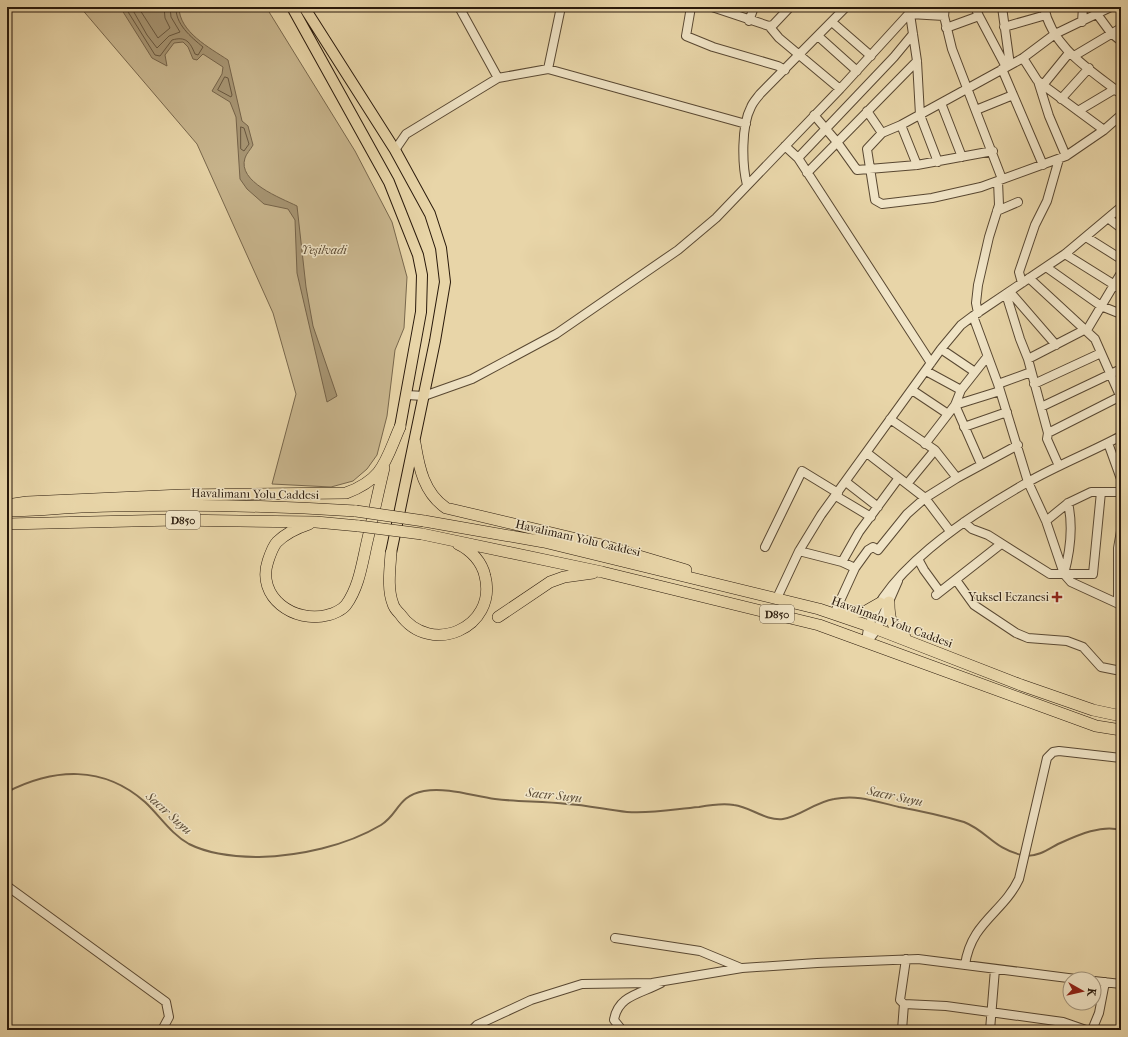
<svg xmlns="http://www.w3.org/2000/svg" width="1128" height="1037" viewBox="0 0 1128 1037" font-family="'IM FELL French Canon',serif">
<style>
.green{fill:#c8b58d;stroke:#78674c}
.water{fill:#a79573;stroke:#756349}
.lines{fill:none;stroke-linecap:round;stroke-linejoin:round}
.shore{stroke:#68573f;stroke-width:1}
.stream{stroke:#756349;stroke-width:2}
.minor-casing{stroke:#594832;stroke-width:10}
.major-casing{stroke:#29190b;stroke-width:12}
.highway-casing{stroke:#29190b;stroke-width:12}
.minor{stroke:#f0e4c6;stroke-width:8}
.major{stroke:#e8d5a8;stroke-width:10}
.highway{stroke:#e8d5a8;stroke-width:11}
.highway-bridge-casing{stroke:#29190b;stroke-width:12;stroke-linecap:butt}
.highway-bridge{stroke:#e8d5a8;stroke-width:11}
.poi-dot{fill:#8f2418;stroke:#f0e4c6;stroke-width:1.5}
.labels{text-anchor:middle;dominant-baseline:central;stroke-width:3;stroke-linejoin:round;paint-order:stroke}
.shield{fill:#f0e4c6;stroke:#655643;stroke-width:1}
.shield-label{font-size:11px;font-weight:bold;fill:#29190b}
.park-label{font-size:12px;font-style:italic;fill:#594832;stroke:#f0e4c6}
.street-label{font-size:12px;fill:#29190b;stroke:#f0e4c6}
.poi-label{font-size:12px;fill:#29190b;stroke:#f0e4c6;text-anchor:end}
.water-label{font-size:13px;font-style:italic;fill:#5b4b35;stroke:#f0e4c6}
</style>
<rect width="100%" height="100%" fill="#e8d5a8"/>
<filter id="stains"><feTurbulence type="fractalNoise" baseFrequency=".005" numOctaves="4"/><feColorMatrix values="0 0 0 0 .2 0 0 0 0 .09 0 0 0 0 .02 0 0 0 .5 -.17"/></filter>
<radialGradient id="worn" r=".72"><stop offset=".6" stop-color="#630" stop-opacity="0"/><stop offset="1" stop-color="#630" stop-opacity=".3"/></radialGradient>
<path class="green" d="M80 7H266L355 151 392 222 407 277 404 328 395 350 387 416 377 455 367 469 353 481 331 487 272 484 296 394 273 313 197 144Z"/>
<path class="water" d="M120 7H179C179 32 210 48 228 60L242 121 248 126 253 145C251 149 246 154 245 158 237 182 281 198 297 206L306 287 313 326 337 396 327 402 297 273 295 220 288 209 264 204 247 189 240 179 236 117 230 102 212 91 222 74 223 67 203 54 197 60 193 59 188 47 183 42 174 43 165 55 167 66 152 58Z"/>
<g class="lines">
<path class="shore" d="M125 7 155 55 160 56 172 40C186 36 190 42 195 54L198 55 203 47C191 37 175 24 176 7
M131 7 147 35 157 48 169 36 180 32 171 17 170 7
M138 7 158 38 170 28 165 18 164 7
M225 77 228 78 232 95 231 97 218 90Z
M241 127 244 128 249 144 244 151 241 149Z"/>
<path class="stream" d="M7 792C54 768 103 765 145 802 160 816 171 834 189 844 211 855 235 857 259 857 299 856 346 846 381 825 399 814 397 796 424 791 447 787 473 796 495 799 519 802 543 801 567 804 587 805 607 810 627 812 652 814 675 809 699 807 710 805 722 803 734 805 751 807 765 821 783 819 799 817 815 802 834 799 858 794 877 802 899 807 921 811 943 816 964 822 987 831 994 849 1022 855
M1026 856C1039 856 1047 850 1058 844 1076 836 1101 824 1121 830"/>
<defs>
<path id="minor" d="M459 7 498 78
M561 7 548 69 746 124
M691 7 686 36 713 47 778 66 785 70
M712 7 769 26 773 25 790 7
M945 7 944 16 952 49 1002 179
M1002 7 1010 65
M1044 7C1052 48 1091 70 1121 94
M1097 14 1111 33 1121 41
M979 16 1006 67
M749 21 754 7
M832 22 871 56
M1082 22 1083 7
M769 26 779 38 840 89
M1004 27 1046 15
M946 28 979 16 975 7
M818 36 857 71
M1074 56 1121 28
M1023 58 1037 80 1043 85 1104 130
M1002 69 1043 165
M1038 81 1049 116 1066 156
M1043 85 1069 53
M1061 99 1089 68
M941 103 962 157
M976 110 1013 95
M867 111 882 133 867 149 875 200 882 204 932 198 981 187 1066 156 1104 130 1121 115
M1078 111 1115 89
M814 115 837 142 857 170 917 165 993 151
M901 125 917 165
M882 133 901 125 1023 58 1055 34 1111 7
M785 146 798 158 931 363
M395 150 406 134 498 78 548 69
M798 158 894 57 913 34
M938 162 920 115 917 61 910 14 944 16
M807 173 917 61
M747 185C742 165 741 126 751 107 753 102 757 98 760 94L846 7
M997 211 1018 202
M1108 218 1121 228
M1086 237 1121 259
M1065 254 1121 289
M1046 267 1101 306 1121 314
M1029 278 1095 339 1121 398
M1022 283 1019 272 1035 225 1047 201 1059 159
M1010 292 1056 345
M1006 294 1020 339 1028 359 1048 433 1047 439 1059 466
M978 313 976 303 978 285 989 237 999 205 998 181
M973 316 998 384 1028 482 1046 521 1064 574 1071 582 1121 605
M1087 330 1121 273
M941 349 975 372
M1028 359 1086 329
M926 371 961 390
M998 384 1031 372
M1034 384 1101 353
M912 390 948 414
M407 395 424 396 472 379 556 334 678 250 716 218 840 89 915 7
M1041 407 1121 369
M890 419 935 450 957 478 925 498 950 531
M964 427 1007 412
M1048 433 1121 396
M1108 443 1121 479
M925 444 955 405 961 390 987 357
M981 464 955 405 1000 391
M957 478 1018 445
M846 482 878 507
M907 484 935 450
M836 496 871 517
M1046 521 1068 503 1091 492H1121
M964 522 972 529 988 535 1050 574H1093L1101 492
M765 547 802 471 838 493
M799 551 842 562 855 568 834 614
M918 559 924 570 940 592
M842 562 859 532 898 479
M855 568 868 550 873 547 878 550 907 514 925 498 867 453
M1064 574C1070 552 1073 525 1068 503
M956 580 974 605 1016 633 1028 638 1067 641 1083 647 1101 667 1121 671
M936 595 1001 544
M777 598 799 551 821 515 941 349 961 325 973 316 1065 254 1121 207
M1118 604V548L1121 531
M866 641C871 577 977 511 1028 482 1058 465 1091 452 1121 436
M868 641 877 629 898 581
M7 886 166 1002 169 1017 162 1030
M615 938 700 951 741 968
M965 965C971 922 1003 913 1019 879L1047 758 1053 752 1059 751 1121 758
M1094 981 1121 984
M904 1004 946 1006 1063 1022 1086 1030
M472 1030 477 1025 531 1000 582 984 652 983 742 968 817 963 918 959 1076 979
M622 1030 614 1020C618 995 641 994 661 983
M902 1030 904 1004 900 1000 906 959
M990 1030 995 969
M1092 1030 1099 1013 1105 982"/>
<path id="major" d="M292 7 389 182 418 255 422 275 421 312 400 427
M304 7 395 150 430 214 441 248 445 282 435 341 391 553"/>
<path id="highway" d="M415 443C419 468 424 493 446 508L602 545 686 570
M7 505 27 502 182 495 346 493C384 479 385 461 400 427
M11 511C45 510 79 506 114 506 194 504 275 506 356 511
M424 521 544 542 819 609 869 626 1021 685 1093 710 1121 716
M7 524 174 520 316 522 359 526
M309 524C297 528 286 533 277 542 273 546 270 555 268 561 256 597 294 624 328 615 333 614 342 610 346 605 359 587 362 564 367 542 373 517 378 493 384 468
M422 534 602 572 819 625 1096 726 1121 730
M391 553C390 569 387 589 393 604 394 608 397 611 400 614 430 657 498 628 485 576 482 562 471 550 458 544
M889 602C889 621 891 624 905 637
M841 613 866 611 880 603
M498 617 550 582 564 577 593 573"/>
</defs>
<use href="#minor" class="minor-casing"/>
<use href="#major" class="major-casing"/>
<use href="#highway" class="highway-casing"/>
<use href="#minor" class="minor"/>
<use href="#major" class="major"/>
<use href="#highway" class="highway"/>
<defs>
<path id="highway-bridge" d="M356 511 424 521
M359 526 422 534"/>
</defs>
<use href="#highway-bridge" class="highway-bridge-casing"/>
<use href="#highway-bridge" class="highway-bridge"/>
</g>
<path class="poi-dot" d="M1055 591h4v4h4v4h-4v4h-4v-4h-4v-4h4z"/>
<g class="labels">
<g class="shield">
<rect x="166" y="511" width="34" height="18" rx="3"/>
<rect x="760" y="605" width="34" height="18" rx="3"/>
</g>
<g class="shield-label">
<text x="183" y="520">D850</text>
<text x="777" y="614">D850</text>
</g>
<g class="park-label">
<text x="324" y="250">Yeşilvadi</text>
</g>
<g class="street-label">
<text transform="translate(255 494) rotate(1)">Havalimanı Yolu Caddesi</text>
<text transform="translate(578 538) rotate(13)">Havalimanı Yolu Caddesi</text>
<text transform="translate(892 622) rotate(20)">Havalimanı Yolu Caddesi</text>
</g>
<g class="poi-label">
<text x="1049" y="597">Yuksel Eczanesi</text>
</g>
<g class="water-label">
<text transform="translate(554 795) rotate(6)">Sacır Suyu</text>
<text transform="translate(895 796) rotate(12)">Sacır Suyu</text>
<text transform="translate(169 813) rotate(42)">Sacır Suyu</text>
</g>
</g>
<rect width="1128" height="1037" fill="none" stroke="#e8d5a8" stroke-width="24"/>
<rect x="8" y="8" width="1112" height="1021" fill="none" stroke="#29190b" stroke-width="2"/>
<rect x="12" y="12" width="1104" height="1013" fill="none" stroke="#29190b"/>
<g transform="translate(1082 991) rotate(98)"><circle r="19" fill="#f0e4c6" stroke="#a0937b"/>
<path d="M0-3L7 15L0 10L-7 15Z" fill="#8f2418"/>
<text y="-6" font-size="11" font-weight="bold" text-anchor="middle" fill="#29190b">K</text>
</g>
<rect width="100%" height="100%" filter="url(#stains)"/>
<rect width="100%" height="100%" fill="url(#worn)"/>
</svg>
